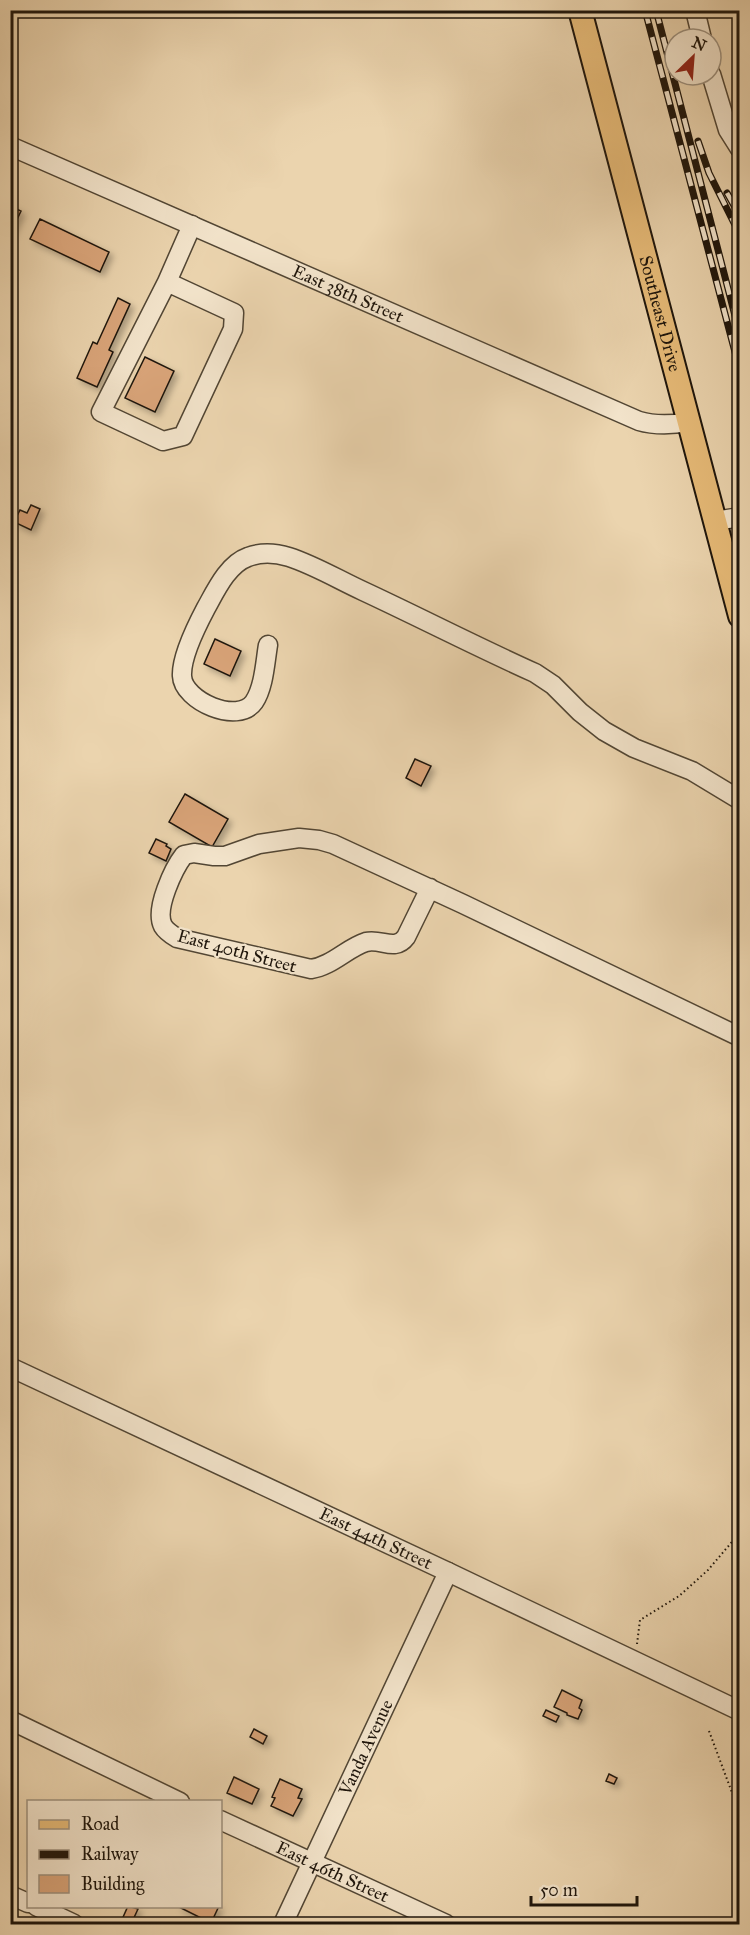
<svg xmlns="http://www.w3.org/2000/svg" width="750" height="1935" viewBox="0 0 750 1935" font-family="'IM FELL Great Primer',serif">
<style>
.building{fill:#d9a479;stroke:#1f160c;stroke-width:1.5;filter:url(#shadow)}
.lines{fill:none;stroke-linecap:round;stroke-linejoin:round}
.minor-casing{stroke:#524634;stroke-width:21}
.major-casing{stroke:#1f160c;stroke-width:26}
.path{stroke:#1f160c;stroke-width:2;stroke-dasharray:1.5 3;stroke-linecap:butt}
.minor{stroke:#f2e3ca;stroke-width:18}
.major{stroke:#e6ba77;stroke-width:22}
.rail-casing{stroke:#1f160c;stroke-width:7}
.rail{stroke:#f2e3ca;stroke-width:4.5;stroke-dasharray:14;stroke-linecap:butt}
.labels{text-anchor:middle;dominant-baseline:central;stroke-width:4.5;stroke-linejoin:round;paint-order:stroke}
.street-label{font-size:18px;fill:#1f160c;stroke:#f2e3ca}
</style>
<defs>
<filter id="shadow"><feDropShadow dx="4" dy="4" stdDeviation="3" flood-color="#0004"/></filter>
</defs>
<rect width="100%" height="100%" fill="#ebd4ae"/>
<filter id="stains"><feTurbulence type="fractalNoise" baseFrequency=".00333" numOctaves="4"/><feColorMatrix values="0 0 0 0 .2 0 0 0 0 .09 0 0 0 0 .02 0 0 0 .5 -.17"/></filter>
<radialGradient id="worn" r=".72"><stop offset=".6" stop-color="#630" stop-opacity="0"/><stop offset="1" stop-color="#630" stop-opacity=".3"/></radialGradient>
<path class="building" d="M10 206 21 211 10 234Z
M40 219 109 252 100 272 30 239Z
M118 298 130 304 109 350 113 352 97 387 77 378 93 342 97 344Z
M145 357 174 371 155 412 125 398Z
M31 505 40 509 31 530 14 522 20 510 27 513Z
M215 639 241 651 230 676 204 664Z
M415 759 431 766 421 786 406 778Z
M185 794 228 819 212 847 169 822Z
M156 839 167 844 166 846 171 849 166 861 149 853Z
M562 1690 582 1700 579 1708 582 1710 578 1719 567 1715V1713L554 1707Z
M546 1710 559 1716 556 1722 543 1716Z
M254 1729 267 1736 263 1744 250 1737Z
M609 1774 617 1778 614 1784 606 1781Z
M234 1777 259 1789 252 1804 227 1793Z
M280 1779 302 1789 298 1798 302 1799 293 1816 271 1806 275 1798 272 1797Z
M128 1906 138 1909 131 1924H120Z
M177 1906H219L211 1923Z"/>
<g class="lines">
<defs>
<g id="minor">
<path d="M695 10 702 39"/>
<path d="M711 74 728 130 740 149"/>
<path id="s1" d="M10 146 639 421C656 426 672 425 689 422"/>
<path d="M167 282 101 412 163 441 183 436 233 329 234 313 167 282 192 225"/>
<path d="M715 521 740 517"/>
<path d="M268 645C265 663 264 687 254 702 238 725 183 701 182 676 181 657 197 625 206 608 216 590 228 564 248 557 261 552 276 553 289 557 314 565 339 580 363 591 421 618 477 647 535 673L553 685 580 712 604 731 634 748 692 771 740 800"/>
<path d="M430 888 406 937C395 952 381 938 366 942 347 948 332 966 311 969L177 938C172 935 166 931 163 926 154 909 174 868 184 855L194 853 214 856H225L259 844 299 838 319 840 333 844 463 904 740 1037"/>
<path id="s2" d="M10 1367 448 1572 740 1711"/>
<path d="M10 1720 180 1802"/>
<path id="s3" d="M220 1820 446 1924"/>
<path d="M10 1895 28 1903"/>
<path d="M36 1906 74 1924"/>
<path id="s4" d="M283 1924 448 1572"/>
</g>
<g id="major">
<path id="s5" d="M580 10 740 616"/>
</g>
</defs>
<use href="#minor" class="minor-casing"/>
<use href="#major" class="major-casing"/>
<path class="path" d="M637 1644 640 1620 679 1596 708 1570 737 1536H740
M709 1731 740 1814"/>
<use href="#minor" class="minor"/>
<use href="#major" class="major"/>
<defs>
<path id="rail" d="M645 10 740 371
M656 10 740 335
M698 141 709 173 740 235
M727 193 740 216"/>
</defs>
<use href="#rail" class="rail-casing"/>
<use href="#rail" class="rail"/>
</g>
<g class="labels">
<g class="street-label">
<text stroke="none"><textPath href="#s1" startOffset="369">East 38th Street</textPath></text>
<text stroke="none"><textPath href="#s5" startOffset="314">Southeast Drive</textPath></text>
<text transform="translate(237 951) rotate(15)">East 40th Street</text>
<text stroke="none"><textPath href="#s2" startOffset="404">East 44th Street</textPath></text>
<text stroke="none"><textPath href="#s4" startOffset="195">Vanda Avenue</textPath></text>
<text stroke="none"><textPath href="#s3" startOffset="124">East 46th Street</textPath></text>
</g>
</g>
<rect width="750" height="1935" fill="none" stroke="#ebd4ae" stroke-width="36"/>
<rect x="12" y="12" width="726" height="1911" fill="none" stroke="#1f160c" stroke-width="3"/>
<rect x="18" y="18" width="714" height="1899" fill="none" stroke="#1f160c" stroke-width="1.5"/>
<rect x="27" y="1800" width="195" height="108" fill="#f2e3ca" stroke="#9e917e" stroke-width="1.5"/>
<rect x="39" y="1820" width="30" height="9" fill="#e6ba77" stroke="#9e917e" stroke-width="1.5"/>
<text x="81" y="1830" font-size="18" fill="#1f160c">Road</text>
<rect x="39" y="1850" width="30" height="9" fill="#1f160c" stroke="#9e917e" stroke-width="1.5"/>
<text x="81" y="1860" font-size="18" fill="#1f160c">Railway</text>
<rect x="39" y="1875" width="30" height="18" fill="#d9a479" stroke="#9e917e" stroke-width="1.5"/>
<text x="81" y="1890" font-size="18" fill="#1f160c">Building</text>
<g transform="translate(693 57) rotate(25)"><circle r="28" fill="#f2e3ca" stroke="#9e917e" stroke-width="1.5"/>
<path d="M0-4.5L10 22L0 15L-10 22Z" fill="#8f2418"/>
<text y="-9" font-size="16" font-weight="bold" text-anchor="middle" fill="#1f160c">N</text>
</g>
<path d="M531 1896v9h106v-9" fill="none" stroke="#1f160c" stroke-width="3"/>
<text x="540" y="1896" font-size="18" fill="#1f160c" stroke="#f2e3ca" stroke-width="4.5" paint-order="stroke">50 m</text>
<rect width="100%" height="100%" filter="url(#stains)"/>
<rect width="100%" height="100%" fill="url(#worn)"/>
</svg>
